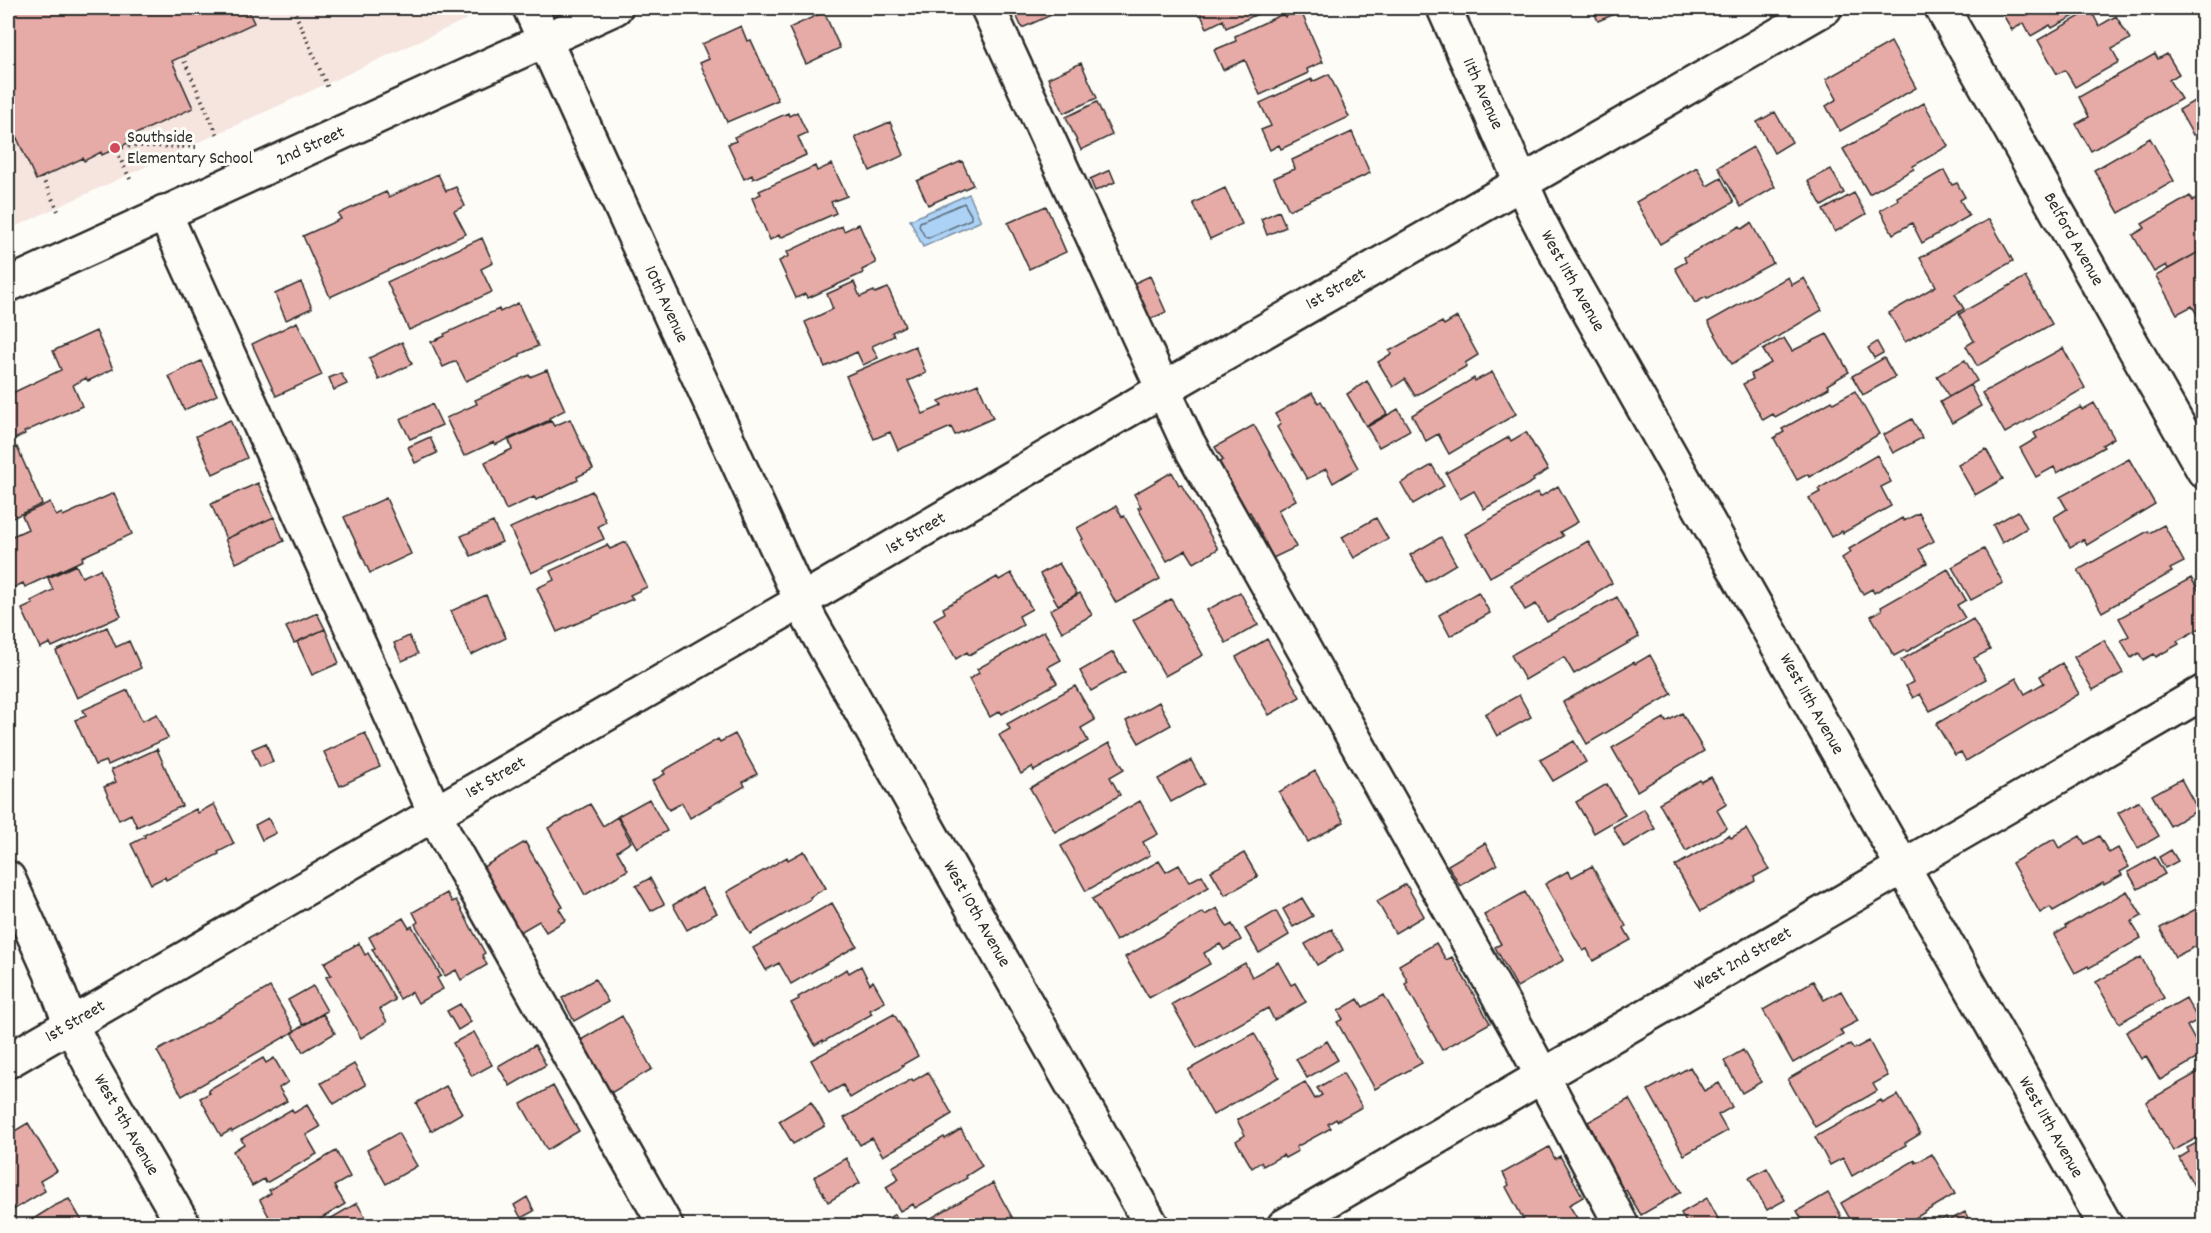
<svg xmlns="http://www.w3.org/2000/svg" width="2211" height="1233" viewBox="0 0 2211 1233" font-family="Dekko,sans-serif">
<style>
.built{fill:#f6e4df}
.water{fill:#acd2f6;stroke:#788fa5;stroke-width:1.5}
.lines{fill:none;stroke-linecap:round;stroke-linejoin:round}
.shore{stroke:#5f6e7c;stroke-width:1.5}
.building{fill:#e6aba6;stroke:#2b2b2b;stroke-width:1.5}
.minor-casing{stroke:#2b2b2b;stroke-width:38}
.path{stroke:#2b2b2b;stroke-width:4;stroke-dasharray:1.5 4.5;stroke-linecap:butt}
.minor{stroke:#fdfcf7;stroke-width:33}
.poi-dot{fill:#d1495b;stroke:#fdfcf7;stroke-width:2}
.labels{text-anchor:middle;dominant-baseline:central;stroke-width:6;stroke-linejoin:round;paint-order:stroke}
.street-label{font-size:18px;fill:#2b2b2b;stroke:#fdfcf7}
.poi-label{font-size:18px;fill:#2b2b2b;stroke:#fdfcf7;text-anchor:start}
</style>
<rect width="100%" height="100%" fill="#fdfcf7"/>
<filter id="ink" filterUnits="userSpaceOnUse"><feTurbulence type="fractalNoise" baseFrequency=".0167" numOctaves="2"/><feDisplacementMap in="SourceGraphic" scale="12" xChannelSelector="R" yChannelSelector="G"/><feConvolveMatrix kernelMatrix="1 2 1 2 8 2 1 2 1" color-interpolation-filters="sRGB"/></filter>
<g filter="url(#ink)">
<path class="built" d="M8 8H462L467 19 8 230Z"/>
<path class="water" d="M969 194 981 221 923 247 910 220Z"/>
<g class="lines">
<path class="shore" d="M964 203 971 215V219L928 238 925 237 919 226 920 222Z"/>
</g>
<path class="building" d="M8 8H247L254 23 172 61 193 108 127 138 128 143 102 155 101 152 84 161 83 158 36 180 17 138 8 142Z
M1013 8H1056L1058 12 1022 28Z
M1198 8H1271L1226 28 1223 20 1207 28Z
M1592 8H1629L1598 21Z
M1999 8H2074L2078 14 2052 28 2050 25 2031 36 2024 23 2012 30Z
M1300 9 1323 62 1307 69 1308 73 1260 95 1245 60 1223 70 1214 50 1236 41 1235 36 1283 14 1285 17Z
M2091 10 2099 26 2116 16 2130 39 2112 49 2119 62 2075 87 2065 70 2057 74 2038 40Z
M824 12 840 48 806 64 789 28Z
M741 26 747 41 751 40 778 100 727 122 700 63 709 59 702 44Z
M1891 42 1916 88 1840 131 1826 106 1837 99 1826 79Z
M2155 54 2158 59 2167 54 2179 74 2169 80 2181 99 2091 151 2076 124 2089 117 2079 97Z
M1081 63 1097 98 1064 113 1048 78Z
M1329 74 1349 117 1281 149 1279 145 1270 150 1261 130 1271 126 1260 103 1312 79V82Z
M2204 95V129L2193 135 2179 110Z
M1097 102 1112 135 1081 150 1066 117Z
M1924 103 1948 146 1913 166 1914 169 1869 194 1843 149Z
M797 112 807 133 798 137 806 155 753 179 752 175 744 179 728 144 736 141 734 137 788 113 789 116Z
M1775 112 1792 142 1774 153 1757 122Z
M890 122 904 155 870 171 855 137Z
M1352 132 1370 173 1289 210 1274 178 1295 169 1292 160Z
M2150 138 2174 181 2119 213 2094 170Z
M1753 147 1775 187 1741 207 1718 167Z
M962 161 973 185 928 205 917 181Z
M832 164 847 196 831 202 836 213 780 238 779 235 770 240 752 198 761 194 759 191 815 166 817 171Z
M1697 167 1707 186 1721 178 1734 202 1660 244 1636 202Z
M1831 169 1844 193 1822 206 1808 181Z
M1110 170 1115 182 1095 191 1090 179Z
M1944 170 1952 185 1957 183 1965 197 1960 200 1969 216 1922 243 1912 223 1893 234 1880 210 1898 200 1897 197Z
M438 174 446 191 456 187 465 206 454 211 466 234 330 297 303 236 341 219 338 214 386 192 389 197Z
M1225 188 1242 224 1210 239 1193 203Z
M1854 193 1866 214 1835 232 1823 210Z
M2204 195V249L2168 269 2166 265 2154 272 2133 235 2145 228 2142 224 2190 196 2193 201Z
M1046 206 1066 252 1029 269 1008 223Z
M1279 211 1286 227 1267 235 1261 219Z
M1989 219 2013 261 1955 294 1964 309 1905 342 1889 313 1936 286 1920 258Z
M1751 223 1773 263 1707 299 1706 297 1695 303 1675 268 1686 262 1684 257 1740 226 1742 229Z
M859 224 876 263 862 270 863 273 808 298 805 294 796 298 779 261 789 256 787 252 842 226 844 231Z
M482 238 493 263 481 269 492 292 409 330 387 282Z
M2204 249V313L2198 316 2192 306 2177 314 2156 276Z
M1150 276 1166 312 1144 322 1128 286Z
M1788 277 1792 285 1804 278 1822 310 1732 364 1708 322Z
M2025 277 2052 324 1977 366 1966 346 1974 341 1959 314Z
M301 282 312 308 286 320 275 294Z
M854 282 860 297 874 291 875 293 888 288 905 326 892 332 894 336 872 346 878 358 863 365 857 352 825 367 805 322 833 309 827 294Z
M518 303 538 346 520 354V356L466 381 456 361 443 367 431 342 445 336 444 334 499 309 500 312Z
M1457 317 1478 355 1465 363 1467 366 1415 396 1405 379 1393 387 1378 362 1391 354 1389 351 1442 322 1444 325Z
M297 322 322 375 276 396 252 344Z
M96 331 113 369 88 381 86 378 73 385 82 406 24 432 25 434 8 442V395L61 370 53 351Z
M1827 334 1849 372 1827 385 1829 388 1775 417 1773 414 1763 420 1743 384 1753 379 1751 374 1771 363 1763 350 1784 338 1792 351Z
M402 342 412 364 379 380 369 358Z
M1877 342 1883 353 1874 358 1868 348Z
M915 346 926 373 908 381 923 414 942 406 939 401 978 384 993 418 955 435 951 427 898 450 890 432 874 439 846 376Z
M2063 348 2085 388 2005 433 1982 393Z
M1884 358 1895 377 1863 395 1852 376Z
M1965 360 1977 381 1949 397 1937 376Z
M201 361 217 395 184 410 169 376Z
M547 370 565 410 549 418 550 420 495 445 494 442 464 456 446 418 477 404 475 400 529 375 530 377Z
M1492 372 1516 414 1449 454 1438 434 1426 441 1412 415 1474 378 1475 381Z
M341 373 347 384 334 390 329 378Z
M1367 381 1387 414 1366 426 1347 394Z
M1970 385 1981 406 1952 423 1940 402Z
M1855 391 1879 434 1809 477 1808 474 1797 480 1774 438 1784 432 1782 429 1832 401 1833 403Z
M1312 393 1318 403 1321 401 1358 468 1333 483 1326 469 1307 479 1277 427 1281 424 1275 414Z
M2094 403 2114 438 2102 445 2104 447 2057 473 2054 467 2036 477 2020 448 2037 438 2034 433 2081 407 2082 410Z
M432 404 442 425 410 439 400 419Z
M1398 409 1410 430 1379 447 1367 427Z
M570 419 593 469 577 477 578 480 536 500 534 497 506 510 485 462 512 449 509 440 551 421 554 426Z
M1912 419 1922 438 1893 453 1883 435Z
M230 420 247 458 213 474 196 436Z
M1254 425 1296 500 1278 510 1296 547 1273 558 1250 512 1248 513 1219 462 1223 460 1215 447Z
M1526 432 1548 470 1533 479 1534 481 1484 509 1474 491 1460 499 1446 473 1509 437 1511 441Z
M430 437 437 453 415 463 408 447Z
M17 447 42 504 8 520V451Z
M1986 449 2003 479 1975 495 1958 465Z
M1877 455 1891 482 1881 487 1891 506 1843 533 1842 531 1831 537 1809 498 1820 492 1818 489Z
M2129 459 2155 504 2087 545 2084 539 2070 547 2054 517 2067 509 2060 497Z
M1432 465 1444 486 1413 504 1401 483Z
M1172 472 1179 485 1181 484 1218 549 1194 563 1186 550 1167 561 1138 508 1141 507 1134 494Z
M258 483 274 517 226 539 211 504Z
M1558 486 1578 522 1560 532 1563 536 1490 577 1465 534 1538 492 1540 497Z
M592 491 606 522 598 526 604 539 531 573 510 528Z
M114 493 132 534 82 557 83 560 25 587 23 583 13 588 8 575V538L28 529 22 515 50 502 56 516 62 513 63 516Z
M386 498 411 554 370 573 344 517Z
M1116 506 1122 517 1124 516 1160 579 1116 603 1081 540 1083 539 1077 528Z
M2018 511 2027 528 2002 543 1993 525Z
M1919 513 1934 541 1919 549 1927 563 1874 593 1872 589 1863 594 1842 558 1851 552 1849 549 1902 518 1904 521Z
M274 517 284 541 236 563 225 539Z
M1376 518 1388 539 1354 558 1342 537Z
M493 522 502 542 471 556 461 536Z
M2164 525 2184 562 2170 569 2172 572 2102 612 2078 570 2148 531 2149 533Z
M1441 537 1456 564 1426 582 1410 555Z
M1588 541 1612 583 1595 593 1596 595 1547 622 1536 604 1525 610 1511 585Z
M626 542 647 587 630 595 633 599 557 632 537 588 554 580 550 571 607 545 610 549Z
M1984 549 2003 583 1971 600 1952 567Z
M1059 563 1077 594 1058 605 1040 574Z
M76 565 82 577 100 569 121 616 52 647 50 643 40 648 22 609 33 604 31 601 53 590 48 578Z
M1948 569 1966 600 1957 605 1965 618 1906 652 1905 650 1894 656 1871 616 1882 610 1881 607Z
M1011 573 1032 609 1019 616 1023 625 969 655 967 652 956 659 934 619 945 613 943 608 997 577 999 580Z
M2191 578 2204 599V626L2177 641 2179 644 2156 657 2154 654 2143 660 2139 653 2131 658 2121 640 2129 636 2119 618Z
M1240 592 1258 625 1226 643 1207 610Z
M1478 592 1490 613 1450 636 1439 615Z
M1080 593 1092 615 1062 632 1050 610Z
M486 595 506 638 471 655 451 611Z
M1617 597 1639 637 1574 674 1564 657 1525 680 1511 655Z
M1171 599 1203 655 1165 676 1133 620Z
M317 613 325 629 294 643 286 627Z
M1973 619 1990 650 1974 658 1986 679 1930 711 1920 694 1913 698 1906 686 1913 682 1901 660Z
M107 627 116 647 129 641 141 668 77 698 56 651Z
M325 629 339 663 312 675 297 642Z
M1044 631 1061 660 1048 667 1057 683 1002 714 1000 711 990 717 969 679 979 673 977 669Z
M409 636 418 654 402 661 394 643Z
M1267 639 1300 697 1269 715 1236 657Z
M2104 640 2123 673 2093 690 2074 657Z
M1113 652 1125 672 1091 691 1080 671Z
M1650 655 1672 694 1587 744 1563 702 1634 662 1635 664Z
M2062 663 2079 694 1966 761 1961 752 1955 755 1936 724 2016 678 2025 694 2044 683 2040 676Z
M1075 686 1095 720 1081 728 1088 741 1034 771 1032 767 1021 774 999 735 1010 729 1007 724Z
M128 690 142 721 157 714 168 738 108 765 106 761 95 765 75 720 86 716 83 710Z
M1519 695 1531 717 1497 736 1485 714Z
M1159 702 1171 725 1139 743 1126 721Z
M1682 713 1704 751 1637 791 1612 748 1664 718 1666 722Z
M365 733 380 767 340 786 324 752Z
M735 734 757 774 743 782 745 786 690 818 682 803 669 810 652 781 665 774 663 771 718 739 720 742Z
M1574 741 1586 762 1553 781 1540 760Z
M266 743 273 762 260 767 252 749Z
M1109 743 1124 769 1110 777 1120 795 1055 832 1030 788Z
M157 749 182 806 137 827 131 814 119 820 104 787 116 782 111 770Z
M1191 760 1204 784 1171 802 1158 779Z
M1315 771 1344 822 1308 842 1279 792Z
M1711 777 1727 804 1717 810 1727 828 1686 851 1659 803 1700 780 1701 782Z
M2181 779 2198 810 2170 826 2152 795Z
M1607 784 1625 815 1594 833 1576 802Z
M649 799 667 831 637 848 618 816Z
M1140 801 1158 834 1143 842 1150 855 1086 891 1061 846Z
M2139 801 2159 836 2138 848 2118 813Z
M214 804 234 844 218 852 219 854 166 880 165 877 151 884 131 844 145 837 144 835 196 809 198 813Z
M590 804 603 826 617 817 631 842 617 851 628 870 585 895 548 828Z
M1644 809 1655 829 1624 847 1613 827Z
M268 818 276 833 262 840 255 825Z
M1746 829 1769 869 1754 877 1755 881 1701 911 1675 866 1729 835 1731 838Z
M2080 836 2085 844 2099 836 2109 853 2118 848 2129 867 2120 872 2122 875 2104 885 2103 883 2053 911 2050 907 2040 913 2012 863 2054 839 2059 848Z
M525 842 563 907 559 909 566 920 546 932 539 921 515 935 478 870Z
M1485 843 1497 865 1460 886 1448 865Z
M2171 850 2178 861 2165 868 2159 857Z
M804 851 826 888 810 897 811 899 750 934 727 892 787 857 788 860Z
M1244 853 1258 877 1225 895 1211 871Z
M2155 857 2165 874 2138 889 2128 872Z
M1159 861 1166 872 1179 865 1189 882 1202 875 1209 887 1116 941 1092 899Z
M1592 866 1626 926 1624 928 1631 940 1593 961 1587 949 1583 951 1545 884 1568 871 1572 877Z
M650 878 664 904 651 911 636 886Z
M1406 884 1424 916 1395 933 1377 901Z
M702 888 717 913 687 930 673 905Z
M2127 891 2142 916 2131 922 2141 938 2089 968 2088 966 2075 973 2054 935 2066 928 2065 926Z
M1525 892 1564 960 1517 987 1495 947 1501 944 1484 915Z
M447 893 452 902 456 900 485 953 482 955 487 965 461 980 456 970 445 976 415 924 418 922 413 912Z
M1302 898 1313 916 1293 927 1283 909Z
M832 903 857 946 791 984 779 963 766 970 753 948Z
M1217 908 1227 927 1232 924 1241 940 1224 950 1220 944 1204 953 1210 964 1149 998 1125 957 1203 912 1205 915Z
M2196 909 2204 923V942L2175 957 2160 928Z
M1276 911 1289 935 1259 953 1245 929Z
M403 918 409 928 412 926 441 976 437 978 443 989 418 1003 412 992 400 999 372 949 375 948 369 937Z
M1332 929 1343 950 1317 965 1305 944Z
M359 943 365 955 368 953 395 1000 380 1009 387 1022 361 1038 326 977 331 975 324 963Z
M1436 943 1446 960 1452 957 1490 1023 1442 1050 1405 984 1408 982 1399 965Z
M2141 957 2164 998 2119 1023 2096 982Z
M1278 962 1291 985 1295 983 1306 1002 1274 1020 1268 1008 1197 1048 1172 1004 1245 963 1252 977Z
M861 966 870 984 873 981 885 1002 870 1010 872 1014 823 1042V1040L815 1045 791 1003 799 999 798 997 847 969 849 973Z
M595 979 608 1002 574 1021 562 998Z
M1813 981 1824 1000 1841 991 1858 1021 1840 1030 1843 1035 1793 1063 1763 1010Z
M313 986 327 1011 303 1025 288 1000Z
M270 987 295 1031 182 1096 157 1051Z
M1384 995 1422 1063 1375 1089 1337 1022 1343 1019 1338 1011 1358 999 1363 1007Z
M2186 998 2198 1020 2187 1026 2203 1055 2160 1080 2146 1056 2141 1059 2126 1032Z
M460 1004 471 1022 458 1030 447 1011Z
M323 1014 335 1033 303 1052 292 1032Z
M894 1014 918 1056 902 1065 903 1067 850 1098 843 1085 829 1093 811 1060Z
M622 1016 652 1069 609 1094 579 1041Z
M474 1032 492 1065 472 1076 453 1043Z
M1254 1033 1279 1077 1213 1115 1188 1070Z
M1327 1041 1338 1060 1307 1078 1296 1059Z
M1869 1041 1888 1076 1873 1084 1877 1091 1815 1127 1788 1079 1850 1044 1854 1049Z
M535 1045 546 1065 510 1086 498 1066Z
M1743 1050 1761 1082 1742 1093 1724 1061Z
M263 1058 266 1063 274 1058 288 1082 279 1088 287 1101 232 1132 231 1130 221 1136 200 1098 210 1093 208 1090Z
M354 1064 366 1085 334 1104 321 1083Z
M1690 1067 1704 1091 1719 1083 1732 1107 1718 1115 1727 1131 1684 1155 1648 1090Z
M2204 1069V1134L2173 1151 2146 1102Z
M928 1072 952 1114 937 1123 938 1124 883 1156 872 1138 860 1145 844 1118 912 1079 913 1081Z
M1343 1073 1362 1107 1337 1121 1336 1119 1328 1124 1331 1128 1296 1147 1298 1151 1285 1158 1283 1155 1263 1166 1261 1162 1252 1168 1236 1141 1245 1135 1237 1120 1305 1082 1315 1099 1322 1095 1317 1088Z
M446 1086 462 1113 431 1131 416 1103Z
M553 1086 579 1131 547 1150 521 1104Z
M1898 1095 1920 1134 1905 1143 1906 1145 1852 1176 1843 1158 1830 1165 1815 1137 1881 1100 1883 1103Z
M1629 1099 1681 1192 1641 1215 1626 1190 1620 1192 1590 1138 1595 1135 1588 1122Z
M811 1102 825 1126 793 1144 779 1121Z
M307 1105 320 1127 306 1135 317 1154 266 1183 264 1179 252 1186 233 1151 244 1144 241 1139 292 1109 294 1113Z
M28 1123 57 1171 40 1181 45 1191 8 1213V1135Z
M961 1129 982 1166 966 1176 967 1178 915 1208 913 1204 900 1211 886 1187 899 1179 892 1167 944 1137 945 1139Z
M398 1133 417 1166 386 1184 367 1150Z
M2204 1139V1192L2199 1195 2179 1158 2189 1152 2187 1148Z
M1549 1147 1555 1159 1560 1156 1583 1197 1569 1205 1580 1223 1576 1226H1527L1506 1187 1509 1185 1503 1173Z
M336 1151 350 1177 334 1186 345 1204 309 1226H274L260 1200 271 1193 269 1190Z
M1932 1154 1955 1194 1902 1226H1854L1841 1203 1915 1160 1916 1163Z
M846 1158 860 1183 828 1202 814 1177Z
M1767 1168 1785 1200 1767 1210 1749 1178Z
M993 1183 1017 1226H926L924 1222Z
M1828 1193 1841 1216 1825 1226H1806L1797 1211Z
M527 1197 534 1211 521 1218 514 1205Z
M1707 1198 1722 1226H1688L1681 1213Z
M69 1199 85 1226H22L54 1206Z
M357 1203 370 1226H318Z
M1965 1212 1972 1226H1932L1946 1217 1948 1221Z
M895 1214 901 1226H875Z"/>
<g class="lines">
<defs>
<g id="minor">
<path id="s1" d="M530 8 810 620 1152 1226"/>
<path d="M988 8 1187 441 1519 1032 1622 1226"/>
<path id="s2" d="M1444 8 1535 213 1552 246 2106 1226"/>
<path id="s3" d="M1942 8 2204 471"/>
<path d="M164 212 446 837 666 1226"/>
<path id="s4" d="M8 285 615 8"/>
<path id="s5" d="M8 878 51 973 71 1025 91 1065 184 1226"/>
<path id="s6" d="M8 1061 801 601 1162 390 1825 8"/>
<path id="s7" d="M1284 1226 2204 692"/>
</g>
</defs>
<use href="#minor" class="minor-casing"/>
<path class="path" d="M293 8 328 88
M182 56 219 138
M42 177 58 211
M130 179 115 148 136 146 198 147"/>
<use href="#minor" class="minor"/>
</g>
</g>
<circle class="poi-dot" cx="115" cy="148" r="6"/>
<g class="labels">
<g class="street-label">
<text stroke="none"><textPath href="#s2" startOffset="94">11th Avenue</textPath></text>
<text stroke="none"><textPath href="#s4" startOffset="333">2nd Street</textPath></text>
<text stroke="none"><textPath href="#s3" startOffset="266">Belford Avenue</textPath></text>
<text stroke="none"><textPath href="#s2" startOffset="302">West 11th Avenue</textPath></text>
<text stroke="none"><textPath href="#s6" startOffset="1536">1st Street</textPath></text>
<text stroke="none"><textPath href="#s1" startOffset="326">10th Avenue</textPath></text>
<text stroke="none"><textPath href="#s6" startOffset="1050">1st Street</textPath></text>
<text stroke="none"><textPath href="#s2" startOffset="788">West 11th Avenue</textPath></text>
<text stroke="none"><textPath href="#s6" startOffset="564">1st Street</textPath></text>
<text stroke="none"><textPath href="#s1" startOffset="1011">West 10th Avenue</textPath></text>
<text stroke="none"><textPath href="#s7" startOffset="531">West 2nd Street</textPath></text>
<text stroke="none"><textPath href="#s6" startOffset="78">1st Street</textPath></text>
<text stroke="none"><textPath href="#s5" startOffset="274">West 9th Avenue</textPath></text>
<text stroke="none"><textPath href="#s2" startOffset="1274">West 11th Avenue</textPath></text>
</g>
<g class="poi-label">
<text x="127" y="138">Southside<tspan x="127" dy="21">Elementary School</tspan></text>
</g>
</g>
<rect width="2211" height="1233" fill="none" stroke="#fdfcf7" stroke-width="30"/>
<rect x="15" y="15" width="2181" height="1203" fill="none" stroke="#2b2b2b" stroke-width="2" filter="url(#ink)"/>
</svg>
